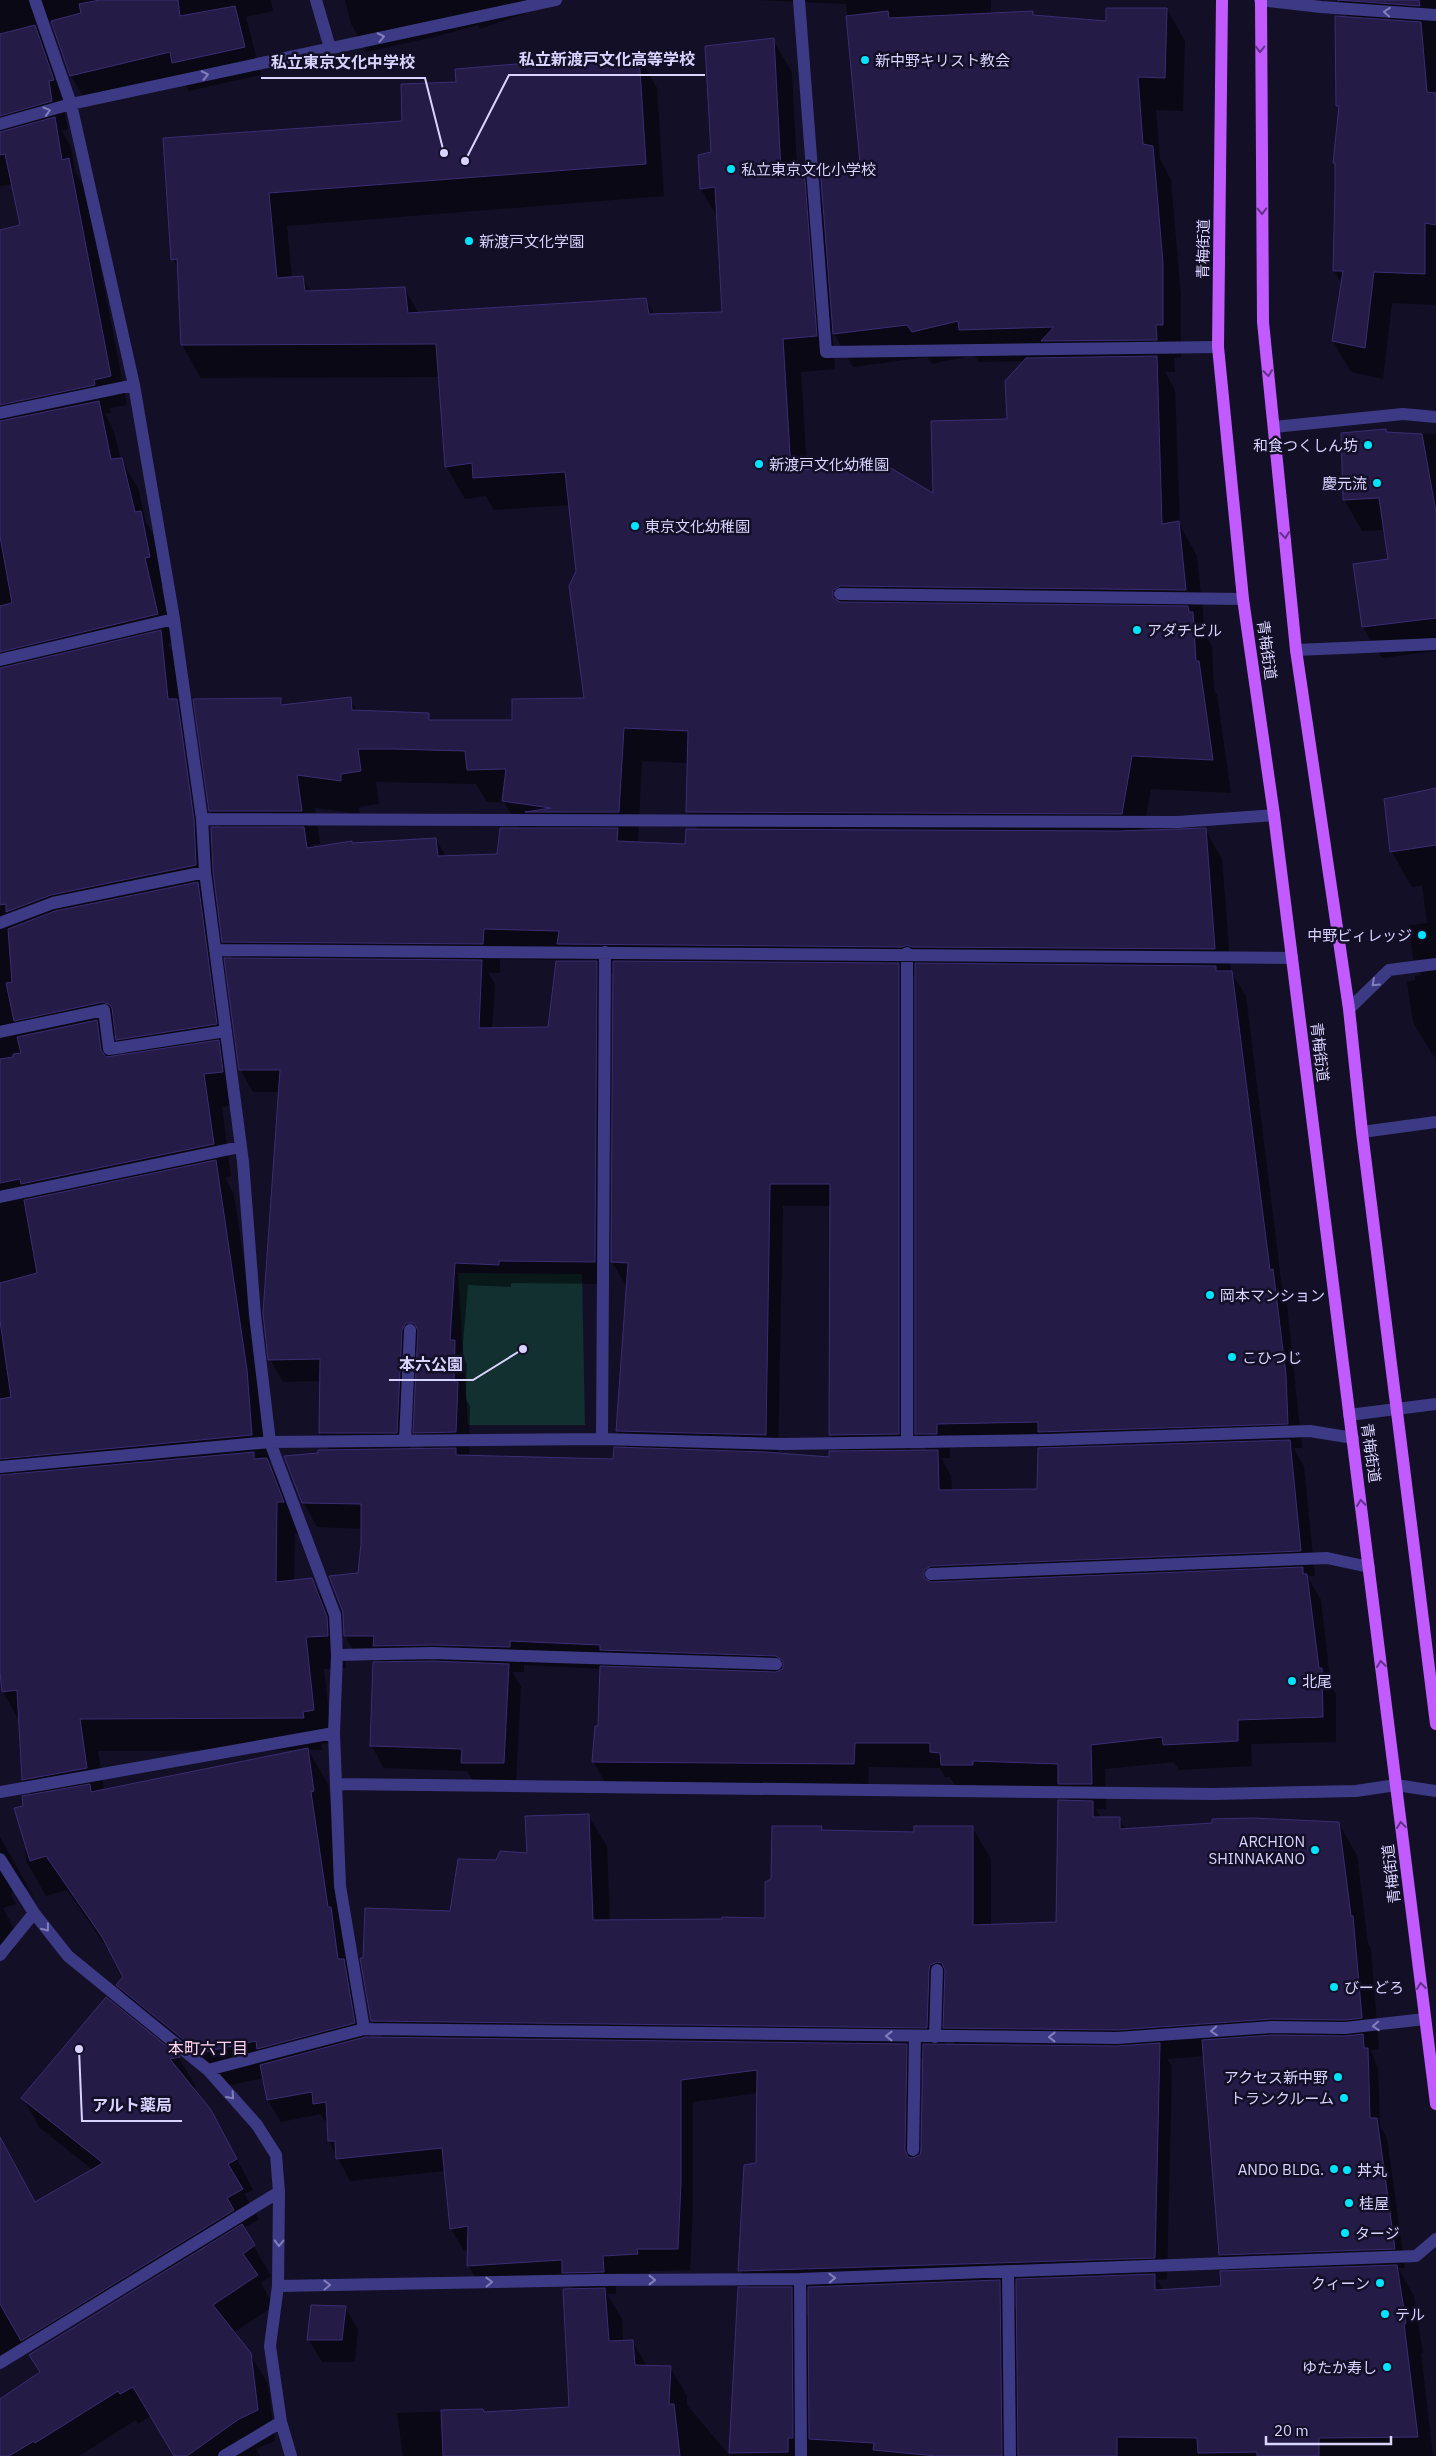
<svg xmlns="http://www.w3.org/2000/svg" width="1436" height="2456" viewBox="0 0 1436 2456" font-family="'IBM Plex Sans','Noto Sans JP',sans-serif">
<style>
.green{fill:#12302f}
.shadow{fill:#0007;fill-rule:evenodd}
.building{fill:#241b47;stroke:#3b2d73}
.lines{fill:none;stroke-linecap:round;stroke-linejoin:round}
.minor{stroke:#3d3a85;stroke-width:12}
.major{stroke:#c25bff;stroke-width:12}
.oneway{stroke:#837fbc}
.oneway2{stroke:#623188}
.poi-dot{fill:#00e5ff;stroke:#130f26;stroke-width:2}
.labels{text-anchor:middle;dominant-baseline:central;stroke-width:5;stroke-linejoin:round;paint-order:stroke}
.poi-label{font-size:15px;fill:#d9d4ff;stroke:#130f26;text-anchor:start}
.street-label{font-size:15px;fill:#d9d4ff;stroke:#130f26}
.neighbourhood-label{font-size:16px;fill:#ffd6f0;stroke:#130f26}
.leader{fill:none;stroke:#d9d4ff;stroke-width:2}
.callout-dot{fill:#d9d4ff;stroke:#130f26;stroke-width:2}
.callout-label{font-size:16px;text-anchor:middle;font-weight:bold;fill:#d9d4ff;stroke:#130f26;stroke-width:5;stroke-linejoin:round;paint-order:stroke}
</style>
<rect width="100%" height="100%" fill="#130f26"/>
<path class="green" d="M458 1273 582 1274 585 1425H468Z"/>
<path class="shadow" d="M0 0H271L273 11 246 17 261 75 189 91 183 81 88 104 71 76 52 21 44 24 70 109 64 110 68 129 62 131 71 147 75 172 85 188 127 405 110 408 111 413 105 414 114 431 121 460 138 488 146 523 157 540 166 585 161 586 173 643 168 644 179 664 195 733 211 847 221 828 210 810 281 699 285 706 350 699 357 711 428 714 432 721H513L586 699 570 505 494 510 486 496 465 499 446 466 440 377 201 378 182 345 179 270 173 259 165 139 403 123 457 83 638 55 657 88 664 196 287 226 292 278 302 277 311 292 405 289 419 314 645 299 655 315 723 313 718 218 701 189 699 156 712 153 773 40 792 72 797 169H803L824 205 862 164 846 4 757 0H991V13L1032 12 1035 16 1108 22 1167 9 1185 41 1183 111 1156 110 1160 159 1171 180 1181 297V357L1174 358 1175 372H1165L1175 390 1180 525 1197 556 1204 623H1198L1212 646 1214 690 1217 695 1231 793 1151 789 1143 832 1205 829 1222 859 1231 972 1246 996 1282 1288 1286 1295 1302 1448H1293L1304 1466 1315 1576H1307L1321 1600 1331 1687 1336 1694V1742L1251 1744 1252 1766 1179 1770 1174 1762 1105 1769 1106 1809H1096L1101 1818H1119L1126 1830 1339 1824 1357 1855 1368 1944 1371 1949 1379 2049 1371 2050 1378 2069 1380 2127 1387 2138 1405 2268H1398L1414 2296 1423 2353H1421L1433 2456H730L739 2289H750L740 2271 757 2164 758 2093 693 2102V2206L690 2270 649 2271 650 2275 615 2278 616 2294H607L622 2319 623 2341H632L647 2366 670 2367 687 2396V2405L730 2456H403L397 2413 482 2410 484 2413 571 2408 574 2290 569 2282 481 2288 469 2266V2250L464 2251 451 2229 445 2171 350 2181 329 2141 328 2125 320 2114 281 2122 268 2100 264 2078 221 2087 138 2020 118 1985 124 1977 115 1960 67 1890 46 1896 26 1861 24 1797 32 1796 23 1780 20 1722 3 1692 0 1657V231L21 226 13 184 0 186ZM832 330 853 367 927 357 932 364 974 355 979 362 1025 361 1008 420 934 496 807 470 801 372 835 369ZM178 715 181 718 196 826H194ZM642 761 688 763 687 812 698 830 687 845 638 843ZM376 782 476 784 487 802H504L520 829 498 855 446 857 436 839 315 848 312 844H320L315 808 360 814 359 807 379 804ZM213 879H215L224 942 234 960 240 1069 253 1092H280L270 1359 283 1382 321 1381 320 1433 330 1451 320 1455 303 1502 317 1527 363 1529 360 1574 345 1636 360 1661H383L385 1663 371 1745 384 1768 467 1771 475 1785H516L521 1687 512 1672H524V1665L601 1669 599 1727 593 1761 607 1786 868 1789 869 1767 940 1768 945 1777H950L957 1789 1062 1788 1070 1802 1057 1923 991 1925V1859L972 1827 915 1834 823 1832 821 1827 772 1880 767 1920 610 1921 607 1846 588 1815 528 1854 497 1862 451 1912 372 2021 383 2039 371 2038 363 1995 346 1936 331 1826H334L328 1784 308 1750H322L321 1744 332 1742 324 1669 346 1668 345 1650 330 1612 312 1579 294 1581 295 1534H301L285 1491 270 1465 265 1404 234 1194 225 1178 231 1176 222 1107 241 1104ZM500 959 557 960 549 1029H492L495 984 488 973H500ZM603 974H614L612 1262 625 1284H628L617 1431 627 1449 615 1461 462 1457V1454H469L470 1406 466 1399 467 1364 462 1355 468 1285 511 1287V1283L607 1284ZM905 976H916V1434L927 1451H911V987ZM117 1035V1039L127 1056 116 1057 106 1037ZM783 1206H831V1435L841 1452 831 1458 778 1454ZM419 1346 415 1432 425 1450H410L414 1353ZM1048 1447 1050 1449 1038 1490 952 1491 951 1476 941 1458H950V1448ZM300 1750 104 1790 98 1751ZM946 2029 955 2045H945ZM1204 2056 1220 2255 1230 2272 1223 2287 1163 2291 1157 2280 1167 2279 1172 2066 1167 2059ZM914 2059H924L922 2150 917 2157 919 2067ZM1018 2284V2313L1002 2285ZM809 2291 810 2320 793 2292Z
M345 0H563L480 29 478 25 438 36 367 52 351 24Z
M1338 0H1436V305L1392 303 1383 379 1351 372 1333 341 1342 284 1334 271 1336 166 1334 163 1340 109 1337 105 1348 18Z
M1386 433 1436 434V651L1382 658 1363 627 1355 565 1389 560 1385 530 1362 531 1344 499Z
M1436 790V1057H1434L1413 1022 1407 982 1415 980V976L1422 975 1413 959 1409 925 1427 923 1422 885 1412 887 1392 852 1385 800Z
M0 1837 35 1899 28 1889 20 1885 13 1890 11 1895 16 1904 3 1908 19 1938 13 1951 0 1960Z
M106 1999 179 2058 196 2087 192 2088 228 2142 253 2190 244 2194 259 2219 243 2228 271 2276 261 2283 274 2306 233 2333 250 2354 268 2384 275 2441 256 2449 260 2456H175L151 2416 138 2424 136 2420 79 2456H0V2401L188 2272 181 2261 0 2364V2137L35 2203 93 2170 40 2128 23 2098Z
M345 2307 358 2330 355 2362H322L309 2340Z"/>
<path class="building" d="M100 0H178L180 16 235 6 245 47 172 63 170 52 70 76 51 21 81 13 79 4Z
M1337 0H1419L1420 6Z
M1106 8H1167L1165 78 1138 77 1143 144 1153 146 1163 263V325H1156L1157 340 1041 341 1054 327 959 330 958 321 912 332 907 325 833 334 820 166 860 163 846 16 888 11 889 18 1033 11V15L1106 21Z
M1335 16 1421 22 1427 92 1436 93V225L1425 223V274L1374 272 1365 348 1332 341 1343 271H1333L1335 189V163H1333L1339 106H1336Z
M35 25 54 80 49 81 52 101 0 116V34Z
M774 38 781 170 804 168 817 336 783 339 791 470 889 467 933 493 931 421 1007 419 1005 381 1026 358 1157 356 1162 524 1179 521 1186 590 840 586 833 590V598L840 602 1188 606 1189 612H1193L1196 661H1199L1213 760 1132 756 1122 814 686 812 688 731 624 728 619 812H525L551 808 502 801 506 769 467 770 465 751 394 749H358L361 771 341 774V781L297 775 302 811H209L193 699 281 698V705L351 697 352 710 429 713V720H512V699L584 698 569 586 576 571 565 472 473 478 472 463 445 467 436 344 181 345 177 259 171 260 163 138 402 121 401 84 456 82 455 69 639 54 646 164 269 193 277 278 303 276 305 291 405 287 408 313 646 298 649 314 722 312 715 187 700 189 698 155 711 152 705 46Z
M55 117 62 160 69 158 111 376 94 380 95 385 0 405V230L20 225 5 154 0 155V132Z
M99 401 111 459 122 458 135 512 141 511 150 557 145 558 158 614 0 652V606L12 603 0 536V421Z
M1386 429V432L1422 434 1436 512V618L1362 627 1353 564 1388 559 1379 498 1343 500 1341 433Z
M161 630 168 699H177L194 820 196 865 51 895 6 912V904L0 905V668Z
M1436 788V845L1390 852 1384 799Z
M211 827H304L307 848 352 841V843L436 838 438 856 497 854 500 828H618L617 841 685 844 686 829 1119 831 1206 828 1215 949 912 947 907 945 902 947 557 944 559 931 484 929 483 944 222 942 213 871Z
M198 882 217 1024 116 1040 112 1008 110 1005 103 1002 14 1021 6 983 12 982 8 929 55 911Z
M224 958 482 960 479 1028 548 1027 556 961H597L595 1262 499 1261V1265L455 1263 450 1340H455L454 1382H458L456 1432 413 1433 418 1330 414 1323H406L402 1330 397 1433H319L320 1359 268 1360 263 1313 280 1070H239Z
M613 961 899 963V1434L829 1435 830 1184H770L766 1435 616 1431 628 1263 611 1262Z
M915 963 1216 966V971H1232L1270 1270 1273 1269 1286 1375 1288 1424 1038 1432V1422L937 1424V1434H915Z
M97 1020 101 1050 106 1057 219 1040 223 1072 204 1074 214 1144 21 1184 20 1179 0 1183V1059L13 1057V1054L21 1053 17 1037Z
M216 1160 247 1370 252 1435 0 1459V1399L11 1397 0 1321V1283L37 1273 24 1200Z
M1290 1440 1301 1551 931 1566 924 1570V1578L931 1582 1303 1567V1574H1307L1319 1668H1322L1323 1717 1238 1720V1741L1163 1745 1162 1737 1091 1745 1092 1784H1058V1764L973 1761V1765H941L940 1753 930 1752V1743H855L854 1764 592 1762 595 1726H598L600 1666 776 1672 783 1669V1661L776 1656 600 1650V1645L510 1641V1647L433 1645 373 1646 374 1636H344L343 1612 329 1576 358 1573 361 1544V1504L302 1503 284 1456 318 1453V1450L456 1448V1455L613 1459 614 1447 766 1452 829 1457V1451L938 1450 939 1490 1037 1489 1038 1448Z
M254 1452V1459L267 1458 284 1502H277L276 1582 312 1578 327 1617 328 1636 306 1637 314 1710 303 1712 304 1718 80 1719 87 1768 22 1780 17 1690 2 1692 0 1672V1475Z
M433 1661 509 1664 504 1763H461L462 1749 370 1746 373 1662Z
M308 1748 314 1791 311 1792 328 1907H331L338 1959H344L355 2023 257 2049 256 2041 200 2053 116 1985 123 1977 102 1937 46 1856 30 1861 14 1808 23 1806 22 1796 90 1784 91 1792Z
M1058 1800 1093 1801V1817H1120V1829L1212 1823V1819L1253 1818 1339 1822 1351 1916H1353L1362 2018 1345 2020 1272 2019 1117 2030 943 2028 945 1970 942 1963 937 1962 930 1965 929 1970 927 2028 371 2021 360 1958H363L365 1908 450 1911 458 1859 496 1860 500 1851 527 1853 525 1816 589 1814 593 1920 722 1919V1917L765 1918V1882L771 1879 772 1826H822L821 1830 914 1832V1826H973V1925L1056 1922Z
M106 1997 180 2057 170 2059 211 2110 237 2159 228 2164 243 2189 227 2198 234 2210 21 2341 0 2304V2137L35 2202 103 2163 21 2098Z
M1363 2034 1364 2048H1368L1370 2118H1377L1395 2249 1219 2255 1202 2040 1272 2035 1345 2036Z
M365 2037 907 2044 905 2150 908 2157 913 2158 920 2155 921 2150 923 2044 1117 2046 1160 2043 1155 2258 738 2271 744 2165 756 2163 757 2070 681 2080V2183L678 2249H637L638 2254 603 2256 604 2272 562 2273V2260L467 2266 468 2226 450 2229 442 2148 336 2159 335 2141H328L326 2102 313 2104 312 2092 267 2100 260 2065Z
M242 2224 255 2245 243 2254 258 2275 213 2305 251 2353 258 2410 239 2419 187 2456H174L133 2387 120 2394 118 2391 35 2443 34 2441 9 2456H0V2399L40 2372 29 2355Z
M1397 2265 1406 2323 1404 2324 1418 2437 1319 2438V2456H1257V2452L1198 2453 1197 2438 1117 2437V2456H1018L1016 2279 1155 2274V2290L1221 2286 1220 2271Z
M1000 2280 1002 2456H936L873 2450 874 2443 809 2439 808 2287Z
M738 2287H792L793 2438H788V2452L729 2453Z
M605 2288 609 2341 633 2340 635 2365 671 2366 669 2404H674L680 2456H443L441 2410 483 2409 484 2412 569 2407 563 2289Z
M311 2305 346 2306 342 2340H307Z"/>
<g class="lines">
<path class="minor" d="M35 0 71 104 134 385 174 619 202 819 205 872 243 1162 255 1315 270 1442 335 1615 337 1655 334 1733 336 1784 1213 1794 1356 1791 1396 1785 1436 1791
M316 0 330 48
M799 0 826 352 1218 347
M1260 0 1321 7 1436 15
M0 124 71 104 556 0
M0 413 134 385
M1274 427 1403 414 1436 417
M840 594 1243 599
M1296 650 1436 644
M0 660 174 619
M202 819 1178 822 1274 815
M0 923 53 903 205 872
M215 950 1292 958
M907 953V1440
M1349 1009 1389 970 1436 964
M0 1032 104 1010 109 1049 226 1031
M1362 1132 1436 1122
M0 1197 240 1147
M1349 1415 1436 1404
M602 1439 605 952
M405 1440 410 1330
M0 1467 270 1442 602 1439 783 1444 1046 1440 1310 1431 1353 1438
M931 1574 1327 1558 1369 1567
M337 1655 433 1653 776 1664
M336 1784 340 1886 364 2029
M0 1792 334 1733
M0 1859 34 1913 68 1956 208 2070 257 2125 276 2155 279 2192 278 2286 270 2346 281 2422 291 2456
M0 1955 34 1913
M935 2037 937 1970
M208 2070 364 2029 1117 2038 1272 2027 1345 2028 1425 2019
M913 2150 915 2036
M1008 2272 1010 2456
M800 2279 801 2456
M278 2286 597 2280 800 2279 1416 2256 1436 2239
M0 2363 279 2192
M224 2456 281 2422"/>
<path class="major" d="M1222 0 1218 347 1243 599 1274 815 1436 2104
M1261 0 1263 322 1296 650 1349 1009 1362 1132 1436 1724"/>
</g>
<defs><path id="oneway-chevron" d="M-2-3.5L2.5 0L-2 3.5" fill="none" stroke-width="1.6" stroke-linecap="round" stroke-linejoin="round" transform="scale(1.25)"/></defs>
<g class="oneway">
<use href="#oneway-chevron" transform="translate(1387 12) rotate(-176)"/>
<use href="#oneway-chevron" transform="translate(381 37) rotate(-12)"/>
<use href="#oneway-chevron" transform="translate(205 75) rotate(-12)"/>
<use href="#oneway-chevron" transform="translate(47 111) rotate(-16)"/>
<use href="#oneway-chevron" transform="translate(1375 983) rotate(137)"/>
<use href="#oneway-chevron" transform="translate(46 1928) rotate(52)"/>
<use href="#oneway-chevron" transform="translate(1376 2026) rotate(176)"/>
<use href="#oneway-chevron" transform="translate(1214 2031) rotate(176)"/>
<use href="#oneway-chevron" transform="translate(889 2036) rotate(-180)"/>
<use href="#oneway-chevron" transform="translate(1052 2037) rotate(-180)"/>
<use href="#oneway-chevron" transform="translate(231 2096) rotate(48)"/>
<use href="#oneway-chevron" transform="translate(279 2243) rotate(91)"/>
<use href="#oneway-chevron" transform="translate(832 2278) rotate(-2)"/>
<use href="#oneway-chevron" transform="translate(652 2280)"/>
<use href="#oneway-chevron" transform="translate(489 2282) rotate(-1)"/>
<use href="#oneway-chevron" transform="translate(327 2285) rotate(-1)"/>
</g>
<g class="oneway2">
<use href="#oneway-chevron" transform="translate(1260 49) rotate(91)"/>
<use href="#oneway-chevron" transform="translate(1262 211) rotate(89)"/>
<use href="#oneway-chevron" transform="translate(1268 373) rotate(84)"/>
<use href="#oneway-chevron" transform="translate(1285 535) rotate(84)"/>
<use href="#oneway-chevron" transform="translate(1361 1503) rotate(-97)"/>
<use href="#oneway-chevron" transform="translate(1381 1664) rotate(-97)"/>
<use href="#oneway-chevron" transform="translate(1401 1825) rotate(-97)"/>
<use href="#oneway-chevron" transform="translate(1421 1986) rotate(-97)"/>
</g>
<g class="poi-dot">
<circle cx="865" cy="60" r="5"/>
<circle cx="731" cy="169" r="5"/>
<circle cx="469" cy="241" r="5"/>
<circle cx="1368" cy="445" r="5"/>
<circle cx="759" cy="464" r="5"/>
<circle cx="1377" cy="483" r="5"/>
<circle cx="635" cy="526" r="5"/>
<circle cx="1137" cy="630" r="5"/>
<circle cx="1422" cy="935" r="5"/>
<circle cx="1210" cy="1295" r="5"/>
<circle cx="1232" cy="1357" r="5"/>
<circle cx="1292" cy="1681" r="5"/>
<circle cx="1315" cy="1850" r="5"/>
<circle cx="1334" cy="1987" r="5"/>
<circle cx="1338" cy="2077" r="5"/>
<circle cx="1344" cy="2098" r="5"/>
<circle cx="1334" cy="2169" r="5"/>
<circle cx="1347" cy="2170" r="5"/>
<circle cx="1349" cy="2203" r="5"/>
<circle cx="1345" cy="2233" r="5"/>
<circle cx="1380" cy="2283" r="5"/>
<circle cx="1385" cy="2314" r="5"/>
<circle cx="1387" cy="2367" r="5"/>
</g>
<g class="labels">
<g class="poi-label">
<text x="875" y="60">新中野キリスト教会</text>
<text x="741" y="169">私立東京文化小学校</text>
<text x="479" y="241">新渡戸文化学園</text>
<text x="1358" y="445" text-anchor="end">和食つくしん坊</text>
<text x="769" y="464">新渡戸文化幼稚園</text>
<text x="1367" y="483" text-anchor="end">慶元流</text>
<text x="645" y="526">東京文化幼稚園</text>
<text x="1147" y="630">アダチビル</text>
<text x="1412" y="935" text-anchor="end">中野ビィレッジ</text>
<text x="1220" y="1295">岡本マンション</text>
<text x="1242" y="1357">こひつじ</text>
<text x="1302" y="1681">北尾</text>
<text x="1305" y="1841" text-anchor="end">ARCHION<tspan x="1305" dy="17">SHINNAKANO</tspan></text>
<text x="1344" y="1987">びーどろ</text>
<text x="1328" y="2077" text-anchor="end">アクセス新中野</text>
<text x="1334" y="2098" text-anchor="end">トランクルーム</text>
<text x="1324" y="2169" text-anchor="end">ANDO BLDG.</text>
<text x="1357" y="2170">丼丸</text>
<text x="1359" y="2203">桂屋</text>
<text x="1355" y="2233">タージ</text>
<text x="1370" y="2283" text-anchor="end">クィーン</text>
<text x="1395" y="2314">テル</text>
<text x="1377" y="2367" text-anchor="end">ゆたか寿し</text>
</g>
<g class="street-label">
<text transform="translate(1203 249) rotate(-89)">青梅街道</text>
<text transform="translate(1267 650) rotate(82)">青梅街道</text>
<text transform="translate(1320 1052) rotate(83)">青梅街道</text>
<text transform="translate(1371 1453) rotate(82)">青梅街道</text>
<text transform="translate(1391 1874) rotate(-97)">青梅街道</text>
</g>
<g class="neighbourhood-label">
<text x="208" y="2048">本町六丁目</text>
</g>
</g>
<path class="leader" d="M465 161L509 75H705M444 153L425 78H261M523 1349L473 1380H389M79 2049L82 2121H182"/>
<g class="callout-dot">
<circle cx="465" cy="161" r="5"/>
<circle cx="444" cy="153" r="5"/>
<circle cx="523" cy="1349" r="5"/>
<circle cx="79" cy="2049" r="5"/>
</g>
<g class="callout-label">
<text x="607" y="65">私立新渡戸文化高等学校</text>
<text x="343" y="68">私立東京文化中学校</text>
<text x="431" y="1370">本六公園</text>
<text x="132" y="2111">アルト薬局</text>
</g>
<path d="M1266 2436v8h125v-8" fill="none" stroke="#d9d4ff" stroke-width="2.5"/>
<text x="1274" y="2436" font-size="15" fill="#d9d4ff" stroke="#130f26" stroke-width="4" paint-order="stroke">20 m</text>
</svg>
